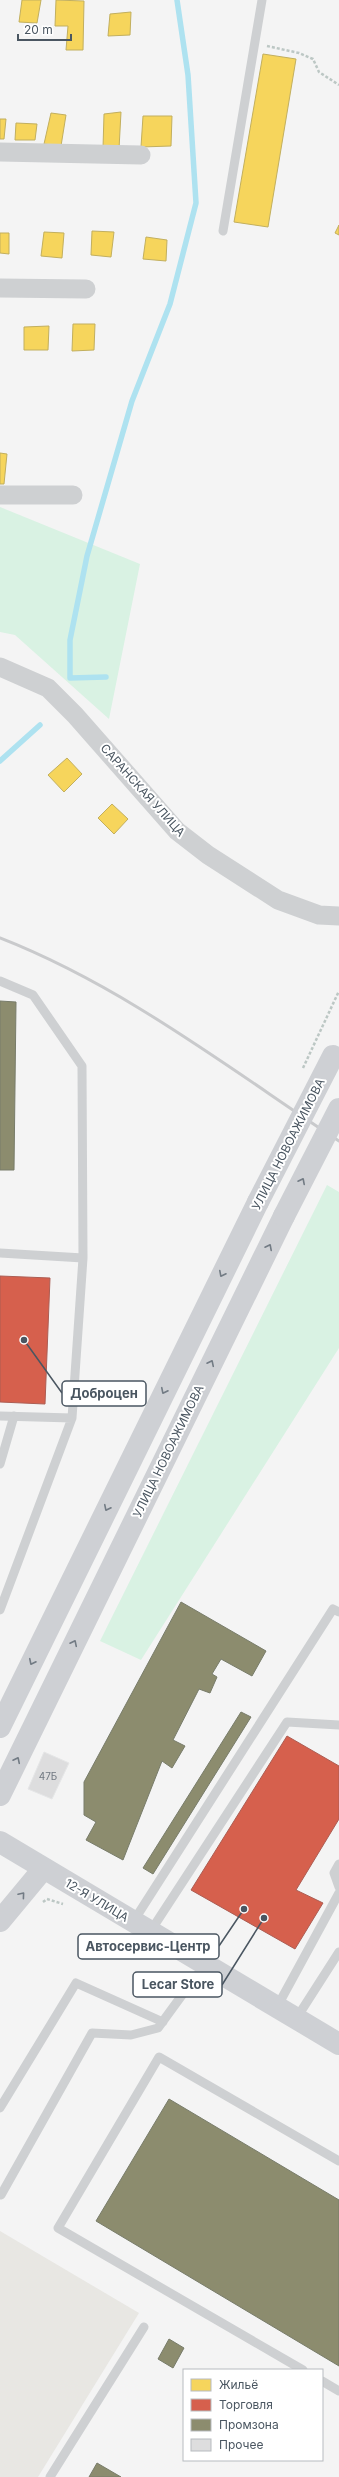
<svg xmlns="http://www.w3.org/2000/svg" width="339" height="2477" viewBox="0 0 339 2477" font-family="Inter,sans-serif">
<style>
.commercial{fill:#e8e7e3}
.green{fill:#d9f2e3}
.homes{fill:#f6d55c;stroke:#c2af5e}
.shops{fill:#d6604d;stroke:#ac5d53}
.industry{fill:#8c8c6e;stroke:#787c6a}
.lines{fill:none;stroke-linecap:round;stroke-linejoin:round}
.stream{stroke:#aee2f0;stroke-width:5.5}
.building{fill:#ddddde;stroke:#e5e6e7}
.path{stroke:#bcc7c4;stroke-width:2.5;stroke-dasharray:3 2;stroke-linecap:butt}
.lane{stroke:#ced0d2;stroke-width:9}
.street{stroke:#ced0d2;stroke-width:19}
.secondary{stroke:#ced0d4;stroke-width:22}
.rail{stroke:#c9cacc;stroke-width:3}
.secondary-bridge{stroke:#ced0d4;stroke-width:22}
.oneway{stroke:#727b84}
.labels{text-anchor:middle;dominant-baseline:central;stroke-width:4;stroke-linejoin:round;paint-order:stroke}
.number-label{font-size:10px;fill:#707881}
.street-label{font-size:12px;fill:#4a5661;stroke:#fff}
.leader{fill:none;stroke:#4a5661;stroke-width:1.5}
.callout-dot{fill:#4a5661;stroke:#fff;stroke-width:1.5}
.callout{fill:#fff;stroke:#4a5661;stroke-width:1.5}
.callout-label{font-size:13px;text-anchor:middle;font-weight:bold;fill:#4a5661}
</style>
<rect width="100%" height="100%" fill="#f4f4f4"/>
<path class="commercial" d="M0 2231 139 2313 38 2477H0Z"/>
<path class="green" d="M0 507 140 564 109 719 15 635 0 632Z
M327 1185 339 1192V1348L141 1660 100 1641Z"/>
<path class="homes" d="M22 0H41L37 23 19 22Z
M56 0 84 1 83 50H66L68 26H55Z
M131 12 130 35 108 36 110 14Z
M263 54 296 59 268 227 234 222Z
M121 112 119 149 103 148 104 114Z
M51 113 66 115 61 146 44 144Z
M143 116H172L171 146 141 147Z
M0 119H6L4 139H0Z
M16 123 37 124 35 140H15Z
M339 225V235L335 233Z
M92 231 114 232 111 257 91 255Z
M44 232 64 233 62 258 41 256Z
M0 233H9V254L0 253Z
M146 237 167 240 166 261 143 259Z
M73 324H95L94 350 72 351Z
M49 326 48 350H24V327Z
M0 453 7 454 4 484H0Z
M67 758 82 774 64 792 48 775Z
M112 804 128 819 114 834 98 818Z"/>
<path class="shops" d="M0 1276 50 1278 45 1404 0 1402Z
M287 1736 339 1766V1819L296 1890 323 1903 295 1949 191 1890Z"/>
<path class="industry" d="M0 1001 16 1002 14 1170H0Z
M181 1602 266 1651 252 1676 221 1659 212 1674 217 1677 210 1693 199 1689 173 1740 185 1746 172 1768 162 1761 123 1860 86 1840 96 1822 84 1815V1782Z
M241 1712 251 1717 153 1874 143 1868Z
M169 2099 339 2200V2366L96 2221Z
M169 2339 184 2348 173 2368 158 2359Z
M97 2463 121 2477H89Z"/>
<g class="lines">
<path class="stream" d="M106 677 70 678V640L87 556 132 401 170 304 196 203 188 75 177 0
M0 761 40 725"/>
</g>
<path class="building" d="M44 1752 69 1763 52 1799 28 1789Z"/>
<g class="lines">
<path class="path" d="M267 46 299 53 313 59 319 72 339 85
M303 1068 339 991
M43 1902 47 1899 63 1904"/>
<path class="lane" d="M223 231 262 0
M0 981 33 995 82 1066 83 1258 72 1418 0 1610
M0 1253 83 1258
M0 1416 72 1418
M0 1464 14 1416
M339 1864 334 1873 339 1887
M133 1922 333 1609 339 1612
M150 1932 287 1722 339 1725
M277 2007 339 1893
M296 2019 339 1952
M0 2108 76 1983 163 2022
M1 2195 92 2033 131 2035 158 2028 196 1976 208 1966
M303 2370 58 2228 159 2057 339 2161
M322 2381 339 2391
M50 2477 144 2327"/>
<path class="street" d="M0 152 141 155
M0 288 86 289
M0 495H73
M0 667 48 688 75 715 177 831 208 855 278 900 319 915 339 916"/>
<path class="secondary" d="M0 1727 258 1202
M0 1795 284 1216
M0 1842 339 2044
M0 1921 44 1868"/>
<path class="rail" d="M0 938C123 986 230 1069 339 1141"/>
<path class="secondary-bridge" d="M258 1202 333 1056
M284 1216 339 1109"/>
</g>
<defs><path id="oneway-chevron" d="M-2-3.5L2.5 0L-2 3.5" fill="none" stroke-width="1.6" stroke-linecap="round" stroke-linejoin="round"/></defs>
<g class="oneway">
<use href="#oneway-chevron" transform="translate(302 1181) rotate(-63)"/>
<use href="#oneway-chevron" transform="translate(269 1247) rotate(-63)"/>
<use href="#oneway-chevron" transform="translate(222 1274) rotate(117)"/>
<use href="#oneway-chevron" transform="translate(211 1363) rotate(-64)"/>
<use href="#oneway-chevron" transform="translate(164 1391) rotate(116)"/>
<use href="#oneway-chevron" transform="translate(107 1508) rotate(116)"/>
<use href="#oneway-chevron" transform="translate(74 1643) rotate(-64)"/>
<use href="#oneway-chevron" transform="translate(32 1662) rotate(116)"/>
<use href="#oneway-chevron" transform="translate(17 1760) rotate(-64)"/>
<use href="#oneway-chevron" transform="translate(22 1895) rotate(-50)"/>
</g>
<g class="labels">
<g class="number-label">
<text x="48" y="1776">47Б</text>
</g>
<g class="street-label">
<text transform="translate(143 790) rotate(48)">САРАНСКАЯ УЛИЦА</text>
<text transform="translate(288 1144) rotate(-63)">УЛИЦА НОВОАЖИМОВА</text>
<text transform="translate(168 1451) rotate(-64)">УЛИЦА НОВОАЖИМОВА</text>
<text transform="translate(97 1900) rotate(31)">12-Я УЛИЦА</text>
</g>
</g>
<path class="leader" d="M24 1340L62 1393M244 1909L219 1946M264 1918L222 1985"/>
<g class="callout-dot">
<circle cx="24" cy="1340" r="4"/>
<circle cx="244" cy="1909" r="4"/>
<circle cx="264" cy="1918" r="4"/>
</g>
<g class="callout">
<rect x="62" y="1381" width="84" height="25" rx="4"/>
<rect x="78" y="1934" width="141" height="25" rx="4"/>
<rect x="133" y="1972" width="89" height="25" rx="4"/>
</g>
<g class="callout-label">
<text x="104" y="1398">Доброцен</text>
<text x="148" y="1951">Автосервис-Центр</text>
<text x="178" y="1989">Lecar Store</text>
</g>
<rect x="183" y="2369" width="140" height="92" fill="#ffffff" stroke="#b7bbc0"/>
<rect x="191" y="2379" width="20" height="12" fill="#f6d55c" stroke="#b7bbc0"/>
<text x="219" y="2389" font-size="12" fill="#4a5661">Жильё</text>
<rect x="191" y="2399" width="20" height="12" fill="#d6604d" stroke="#b7bbc0"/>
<text x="219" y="2409" font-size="12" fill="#4a5661">Торговля</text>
<rect x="191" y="2419" width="20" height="12" fill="#8c8c6e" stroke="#b7bbc0"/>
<text x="219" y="2429" font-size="12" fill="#4a5661">Промзона</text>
<rect x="191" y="2439" width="20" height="12" fill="#ddddde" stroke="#b7bbc0"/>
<text x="219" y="2449" font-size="12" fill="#4a5661">Прочее</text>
<path d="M18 34v6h53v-6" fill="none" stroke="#4a5661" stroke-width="2"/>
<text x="24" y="34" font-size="12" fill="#4a5661" stroke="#ffffff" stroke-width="3" paint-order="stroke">20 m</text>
</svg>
